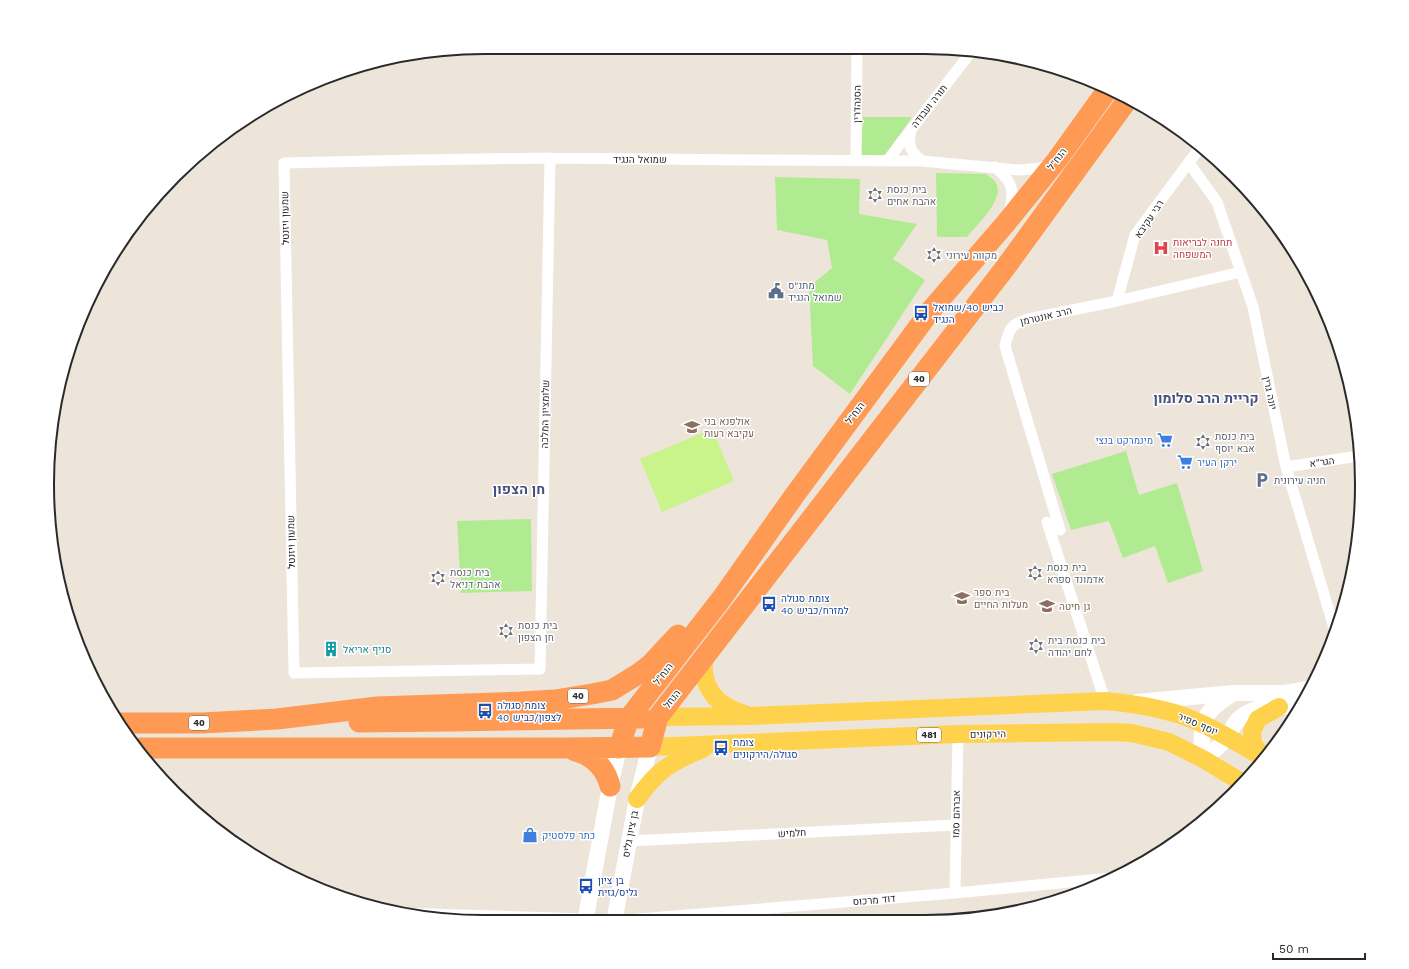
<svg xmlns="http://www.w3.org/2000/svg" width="1409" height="969" viewBox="0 0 1409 969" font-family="'Work Sans',Heebo,sans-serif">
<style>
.green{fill:#b1eb91}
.pitch{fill:#c9f38b}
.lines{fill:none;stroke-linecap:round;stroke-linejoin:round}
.street{stroke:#fff;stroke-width:11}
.secondary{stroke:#fff;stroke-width:16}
.primary{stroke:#ffd24e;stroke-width:18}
.highway{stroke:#ff9a54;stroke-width:21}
.labels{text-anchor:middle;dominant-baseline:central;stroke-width:3;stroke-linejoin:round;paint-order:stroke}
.shield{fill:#fff;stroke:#6a6a6a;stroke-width:1}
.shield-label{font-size:9px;font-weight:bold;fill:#2a2a2a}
.street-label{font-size:10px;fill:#2a2a2a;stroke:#fff}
.worship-label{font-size:10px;fill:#5b616d;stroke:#fff;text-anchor:start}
.health-label{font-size:10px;fill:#be3a42;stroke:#fff;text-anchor:start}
.service-label{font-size:10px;fill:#4e5e75;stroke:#fff;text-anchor:start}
.transit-label{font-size:10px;fill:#164399;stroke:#fff;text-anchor:start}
.education-label{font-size:10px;fill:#785e54;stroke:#fff;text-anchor:start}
.shop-label{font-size:10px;fill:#366cbe;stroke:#fff;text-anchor:start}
.culture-label{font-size:10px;fill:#0d838f;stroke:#fff;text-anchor:start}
.district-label{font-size:14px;font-weight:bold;fill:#455180;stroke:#fff}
.rim{fill:none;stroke:#2a2a2a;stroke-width:2}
</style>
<rect width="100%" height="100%" fill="#eee5da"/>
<path class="green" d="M863 117H912L885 155H861Z
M936 173 986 174C990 177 995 180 997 185 1003 201 976 226 967 237H937Z
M775 177 860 179 859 214 917 224 893 259 925 280 850 394 813 366 809 287 832 268 827 240 777 230Z
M1126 451 1139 495 1177 483 1203 571 1168 583 1155 546 1123 558 1109 521 1071 530 1052 474Z
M531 519 532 591 461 593 457 521Z"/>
<path class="pitch" d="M712 429 734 481 662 512 640 459Z"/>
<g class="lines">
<path class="street" d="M911 131C907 146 911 152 922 161
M550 158 540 669 294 673 284 163 417 160 550 158 750 160 922 161 1019 170 1041 168 1050 163
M856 161 857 48
M887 161 971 52
M1189 163 1217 202 1253 307 1286 467 1335 631
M995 167C1013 182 1015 190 1009 213
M1117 301 1135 235 1201 146
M1286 467 1359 456
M1047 522 1105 701
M1060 530 1005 346C1009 329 1011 324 1028 319L1117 301 1241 272
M629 841 956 825
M955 893 958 734
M396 913 586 919
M614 921 955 893 1111 878"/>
<path class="secondary" d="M1234 693C1202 712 1199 721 1203 759 1212 752 1222 746 1228 736 1232 729 1234 723 1240 718 1255 704 1281 707 1300 706
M1137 702 1234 693H1285L1309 689
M585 922 610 786 619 748
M614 922 637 799 650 747"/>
<path class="primary" d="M705 656C699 686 716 706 745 714
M658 717 751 716 1105 701C1129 703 1154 707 1178 714 1208 724 1236 742 1264 758
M650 747 958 734 1114 732 1132 733 1169 742 1203 759 1243 783
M1264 756 1253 745 1252 731 1258 719 1279 707
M637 799C657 771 670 762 703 749"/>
<path class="highway" d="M359 722 452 721 642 718
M121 723H202L277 719 377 707 521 702 555 700 592 694 612 690 638 674 651 664 678 635
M140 748H565L650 747 658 717 1005 268 1128 99
M619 748 629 718 722 598 794 496 931 310 1006 223 1057 160 1108 89
M573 750C592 755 605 766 610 786"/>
</g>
<defs>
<symbol id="synagogue-bare" viewBox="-9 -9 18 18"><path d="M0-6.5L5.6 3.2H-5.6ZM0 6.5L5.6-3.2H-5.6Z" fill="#6b7280" stroke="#fff" stroke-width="2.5" paint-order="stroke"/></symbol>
<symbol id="hospital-bare" viewBox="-9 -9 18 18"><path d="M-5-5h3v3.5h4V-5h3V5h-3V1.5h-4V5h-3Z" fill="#e0444e" stroke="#fff" stroke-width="2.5" paint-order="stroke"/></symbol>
<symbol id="civic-bare" viewBox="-9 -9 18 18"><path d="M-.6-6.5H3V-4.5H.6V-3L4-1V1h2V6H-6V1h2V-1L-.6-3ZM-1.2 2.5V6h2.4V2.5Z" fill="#5c6f8a" stroke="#fff" stroke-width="2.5" paint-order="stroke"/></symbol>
<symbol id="bus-bare" viewBox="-9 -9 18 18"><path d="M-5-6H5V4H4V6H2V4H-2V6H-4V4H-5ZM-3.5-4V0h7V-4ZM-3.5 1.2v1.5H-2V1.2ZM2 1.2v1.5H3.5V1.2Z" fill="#1a4fb4" stroke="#fff" stroke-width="2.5" paint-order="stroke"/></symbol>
<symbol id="school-bare" viewBox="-9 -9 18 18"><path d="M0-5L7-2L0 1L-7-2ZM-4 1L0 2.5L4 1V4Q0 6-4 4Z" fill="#8d6e63" stroke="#fff" stroke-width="2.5" paint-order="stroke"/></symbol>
<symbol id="supermarket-bare" viewBox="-9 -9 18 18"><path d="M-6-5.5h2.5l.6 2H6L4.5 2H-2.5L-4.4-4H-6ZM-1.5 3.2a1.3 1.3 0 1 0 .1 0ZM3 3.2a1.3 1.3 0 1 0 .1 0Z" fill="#3f7fe0" stroke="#fff" stroke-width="2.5" paint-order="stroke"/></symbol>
<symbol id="parking-bare" viewBox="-9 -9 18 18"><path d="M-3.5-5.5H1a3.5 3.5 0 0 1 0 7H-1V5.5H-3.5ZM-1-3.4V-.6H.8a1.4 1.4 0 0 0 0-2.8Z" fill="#5c6f8a" stroke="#fff" stroke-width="2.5" paint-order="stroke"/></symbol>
<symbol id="building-bare" viewBox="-9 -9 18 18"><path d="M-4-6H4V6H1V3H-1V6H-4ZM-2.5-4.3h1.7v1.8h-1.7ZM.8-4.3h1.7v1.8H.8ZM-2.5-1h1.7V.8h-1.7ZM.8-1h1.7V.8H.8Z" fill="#0f9aa8" stroke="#fff" stroke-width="2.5" paint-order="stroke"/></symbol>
<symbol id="shop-bare" viewBox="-9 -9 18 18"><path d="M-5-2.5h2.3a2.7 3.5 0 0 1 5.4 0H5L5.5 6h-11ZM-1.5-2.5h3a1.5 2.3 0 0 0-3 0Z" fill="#3f7fe0" stroke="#fff" stroke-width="2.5" paint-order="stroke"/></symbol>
</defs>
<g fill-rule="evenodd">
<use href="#synagogue-bare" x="864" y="184" width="22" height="22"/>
<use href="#hospital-bare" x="1150" y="237" width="22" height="22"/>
<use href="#synagogue-bare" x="923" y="244" width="22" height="22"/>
<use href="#civic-bare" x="765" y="280" width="22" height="22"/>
<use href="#bus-bare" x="910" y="302" width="22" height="22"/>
<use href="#school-bare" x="681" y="416" width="22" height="22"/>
<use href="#supermarket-bare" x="1154" y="429" width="22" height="22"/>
<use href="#synagogue-bare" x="1192" y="431" width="22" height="22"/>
<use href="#supermarket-bare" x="1174" y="451" width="22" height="22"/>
<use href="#parking-bare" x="1251" y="469" width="22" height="22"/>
<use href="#synagogue-bare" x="1024" y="562" width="22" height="22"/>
<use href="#synagogue-bare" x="427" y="567" width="22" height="22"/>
<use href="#school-bare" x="951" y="587" width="22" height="22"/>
<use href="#bus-bare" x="758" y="593" width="22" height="22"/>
<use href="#school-bare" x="1036" y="595" width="22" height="22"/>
<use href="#synagogue-bare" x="495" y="620" width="22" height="22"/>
<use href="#synagogue-bare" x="1025" y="635" width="22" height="22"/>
<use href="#building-bare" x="320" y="638" width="22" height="22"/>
<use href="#bus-bare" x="474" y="700" width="22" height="22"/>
<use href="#bus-bare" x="710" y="737" width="22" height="22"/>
<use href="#shop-bare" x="519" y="824" width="22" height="22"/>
<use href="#bus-bare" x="575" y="875" width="22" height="22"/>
</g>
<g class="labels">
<g class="shield">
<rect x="909" y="372" width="20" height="14" rx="3"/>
<rect x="568" y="689" width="20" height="14" rx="3"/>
<rect x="189" y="716" width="20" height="14" rx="3"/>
<rect x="917" y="728" width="24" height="14" rx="3"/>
</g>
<g class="shield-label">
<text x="919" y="379">40</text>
<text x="578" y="696">40</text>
<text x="199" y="723">40</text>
<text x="929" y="735">481</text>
</g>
<g class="street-label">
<text transform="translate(857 104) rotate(-89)">הסנהדרין</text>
<text transform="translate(929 106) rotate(-52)">תורה ועבודה</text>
<text x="640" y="159">שמואל הנגיד</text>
<text transform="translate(1057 159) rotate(-53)">הנח"ל</text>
<text transform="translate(285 218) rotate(-91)">שמעון ויזנטל</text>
<text transform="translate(1149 219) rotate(-56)">רבי עקיבא</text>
<text transform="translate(1046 316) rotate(-13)">הרב אונטרמן</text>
<text transform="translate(1270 393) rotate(78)">יונה גרין</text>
<text transform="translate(855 413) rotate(-53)">הנח"ל</text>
<text transform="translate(545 414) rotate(-89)">שלומציון המלכה</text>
<text transform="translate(1322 462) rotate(-8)">הגר"א</text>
<text transform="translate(291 542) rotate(-91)">שמעון ויזנטל</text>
<text transform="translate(663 674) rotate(-52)">הנח"ל</text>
<text transform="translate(672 699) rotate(-52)">הנחל</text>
<text transform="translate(1198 724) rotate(23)">יוסף ספיר</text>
<text transform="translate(988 734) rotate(-1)">הירקונים</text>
<text transform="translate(956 814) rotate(-89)">אברהם סמו</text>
<text transform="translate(792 833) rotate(-3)">חלמיש</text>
<text transform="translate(630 834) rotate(-79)">בן ציון גליס</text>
<text transform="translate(874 900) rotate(-5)">דוד מרכוס</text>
</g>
<g class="worship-label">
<text x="887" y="189">בית כנסת<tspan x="887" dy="12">אהבת אחים</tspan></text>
<text x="946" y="255">מקווה עירוני</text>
<text x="1215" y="436">בית כנסת<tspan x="1215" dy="12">אבא יוסף</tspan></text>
<text x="1047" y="567">בית כנסת<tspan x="1047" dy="12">אדמונד ספרא</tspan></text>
<text x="450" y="572">בית כנסת<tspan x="450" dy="12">אהבת דניאל</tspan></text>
<text x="518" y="625">בית כנסת<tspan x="518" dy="12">חן הצפון</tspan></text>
<text x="1048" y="640">בית כנסת בית<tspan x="1048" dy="12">לחם יהודה</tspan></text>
</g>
<g class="health-label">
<text x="1173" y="242">תחנה לבריאות<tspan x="1173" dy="12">המשפחה</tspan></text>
</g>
<g class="service-label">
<text x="788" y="285">מתנ"ס<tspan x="788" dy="12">שמואל הנגיד</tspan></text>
<text x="1274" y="480">חניה עירונית</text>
</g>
<g class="transit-label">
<text x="933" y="307">כביש 40/שמואל<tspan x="933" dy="12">הנגיד</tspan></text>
<text x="781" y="598">צומת סגולה<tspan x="781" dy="12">למזרח/כביש 40</tspan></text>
<text x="497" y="705">צומת סגולה<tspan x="497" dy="12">לצפון/כביש 40</tspan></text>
<text x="733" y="742">צומת<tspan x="733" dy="12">סגולה/הירקונים</tspan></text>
<text x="598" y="880">בן ציון<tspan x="598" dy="12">גליס/גזית</tspan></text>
</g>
<g class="education-label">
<text x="704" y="421">אולפנא בני<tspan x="704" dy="12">עקיבא רעות</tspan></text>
<text x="974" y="592">בית ספר<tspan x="974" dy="12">מעלות החיים</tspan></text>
<text x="1059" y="606">גן חיטה</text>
</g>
<g class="shop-label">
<text x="1153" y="440" text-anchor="end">מינמרקט בנצי</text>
<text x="1197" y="462">ירקן העיר</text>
<text x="542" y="835">כתר פלסטיק</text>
</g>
<g class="culture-label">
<text x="343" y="649">סניף אריאל</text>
</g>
<g class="district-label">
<text x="1206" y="398">קריית הרב סלומון</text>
<text x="519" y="489">חן הצפון</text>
</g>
</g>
<path d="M0 0H1409V969H0ZM484 54H925A430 430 0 0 1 1355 484V485A430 430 0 0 1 925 915H484A430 430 0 0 1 54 485V484A430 430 0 0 1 484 54Z" fill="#fff" fill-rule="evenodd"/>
<path class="rim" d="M484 54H925A430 430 0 0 1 1355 484V485A430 430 0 0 1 925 915H484A430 430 0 0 1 54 485V484A430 430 0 0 1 484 54Z"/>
<path d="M1273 953v6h92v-6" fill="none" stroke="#2a2a2a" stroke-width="2"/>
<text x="1279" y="953" font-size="12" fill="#2a2a2a" stroke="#ffffff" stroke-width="3" paint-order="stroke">50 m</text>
</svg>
